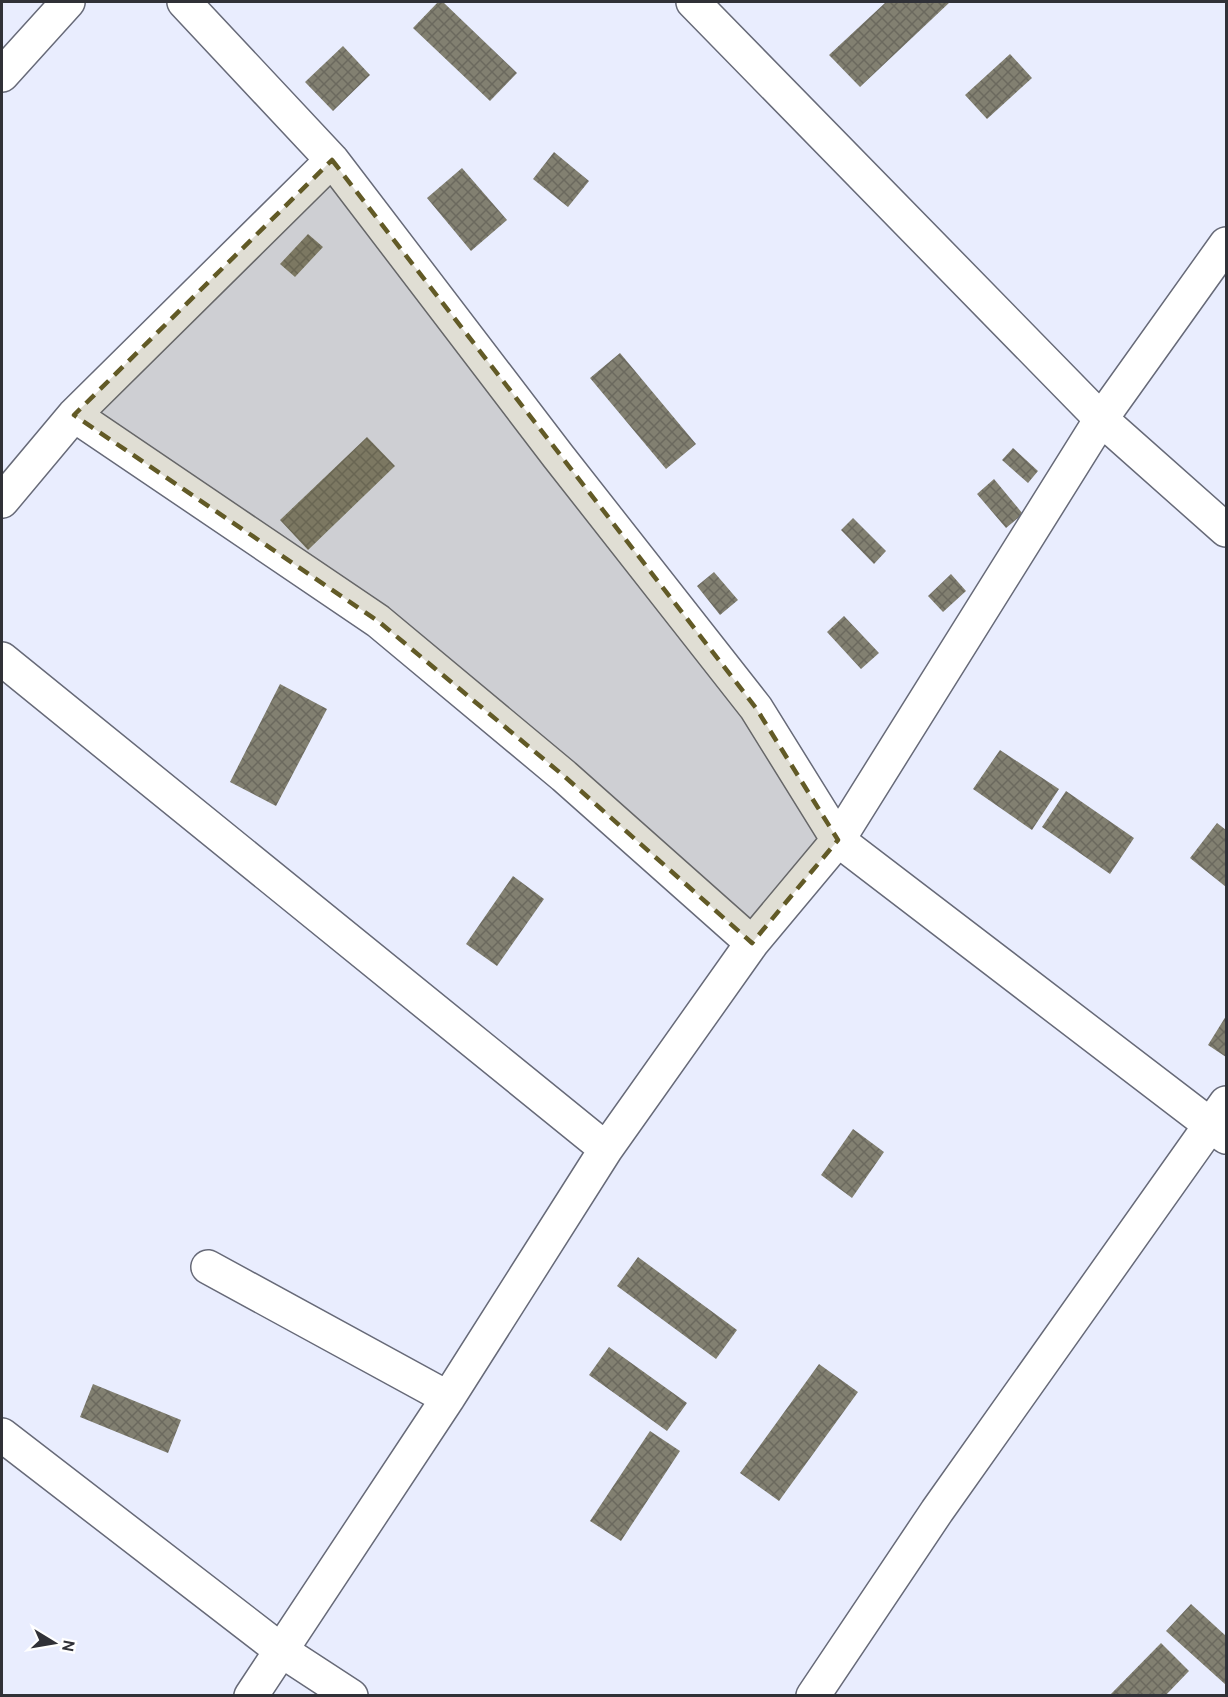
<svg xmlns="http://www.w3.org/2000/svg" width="1228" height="1697" viewBox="0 0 1228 1697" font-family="Cabin,sans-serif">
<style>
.building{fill:url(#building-cross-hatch)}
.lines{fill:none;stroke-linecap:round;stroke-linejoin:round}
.minor-casing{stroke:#676a78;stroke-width:36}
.minor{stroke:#fff;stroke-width:33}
.marked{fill:#625a26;fill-opacity:0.2;stroke:#625a26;stroke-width:4.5;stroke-dasharray:12 8;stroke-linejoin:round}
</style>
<defs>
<pattern id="building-cross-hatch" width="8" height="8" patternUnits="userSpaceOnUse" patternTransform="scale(1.5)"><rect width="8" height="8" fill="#828071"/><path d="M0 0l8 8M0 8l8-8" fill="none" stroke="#6b695e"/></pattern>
</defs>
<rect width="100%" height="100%" fill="#e9edfe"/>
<path class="building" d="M438 2H443L517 73 490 101 413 28Z
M886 2H950L860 87 829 55Z
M343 46 370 75 333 111 305 82Z
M1010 54 1032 78 987 119 965 95Z
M554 152 589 181 568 207 533 179Z
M462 168 507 220 471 251 427 198Z
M308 234 323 247 295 277 280 264Z
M620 353 696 444 666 469 590 378Z
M367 437 395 466 308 550 280 520Z
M1013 448 1038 471 1028 483 1002 460Z
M994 479 1023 514 1006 528 977 494Z
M853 518 886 551 874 564 841 530Z
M714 572 738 600 720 615 697 586Z
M951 574 966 591 943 612 928 596Z
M844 616 879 653 861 669 827 632Z
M280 684 327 709 276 806 230 782Z
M1000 750 1059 789 1032 830 973 789Z
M1066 791 1134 838 1110 874 1042 827Z
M1217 823 1226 830V887L1190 858Z
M513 876 544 899 497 966 466 944Z
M1226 1016V1057L1208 1045Z
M853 1129 884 1152 852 1198 821 1175Z
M638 1257 737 1330 716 1359 617 1286Z
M609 1347 687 1403 667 1431 589 1375Z
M819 1364 858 1392 779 1501 740 1473Z
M93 1384 181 1420 168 1453 80 1417Z
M650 1431 680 1451 621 1541 590 1521Z
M1191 1604 1226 1636V1685L1166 1631Z
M1161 1643 1189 1671 1165 1696H1109Z"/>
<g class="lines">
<defs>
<path id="minor" d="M184 2 332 160 558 456 756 708 838 840 1226 1137
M693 2 1101 419 1226 530
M2 75 68 2
M74 415 378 621 564 776 752 943
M2 501 74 415 332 160
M2 659 606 1149
M208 1267 448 1398
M2 1435 282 1651 351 1696
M251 1696 448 1398 606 1149 752 943 838 840 1101 419 1226 244
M813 1696 937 1511 1226 1103"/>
</defs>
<use href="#minor" class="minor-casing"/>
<use href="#minor" class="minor"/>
</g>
<path class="marked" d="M332 160 756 708 838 840 752 943 564 776 378 621 74 415Z"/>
<rect width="1228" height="1697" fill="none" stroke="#303137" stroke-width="6"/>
<g transform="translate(54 1643) rotate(101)" stroke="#ffffff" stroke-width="4.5" paint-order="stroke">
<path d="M0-4.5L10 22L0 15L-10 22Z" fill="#303137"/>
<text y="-9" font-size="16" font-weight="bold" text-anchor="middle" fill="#303137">N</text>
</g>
</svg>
